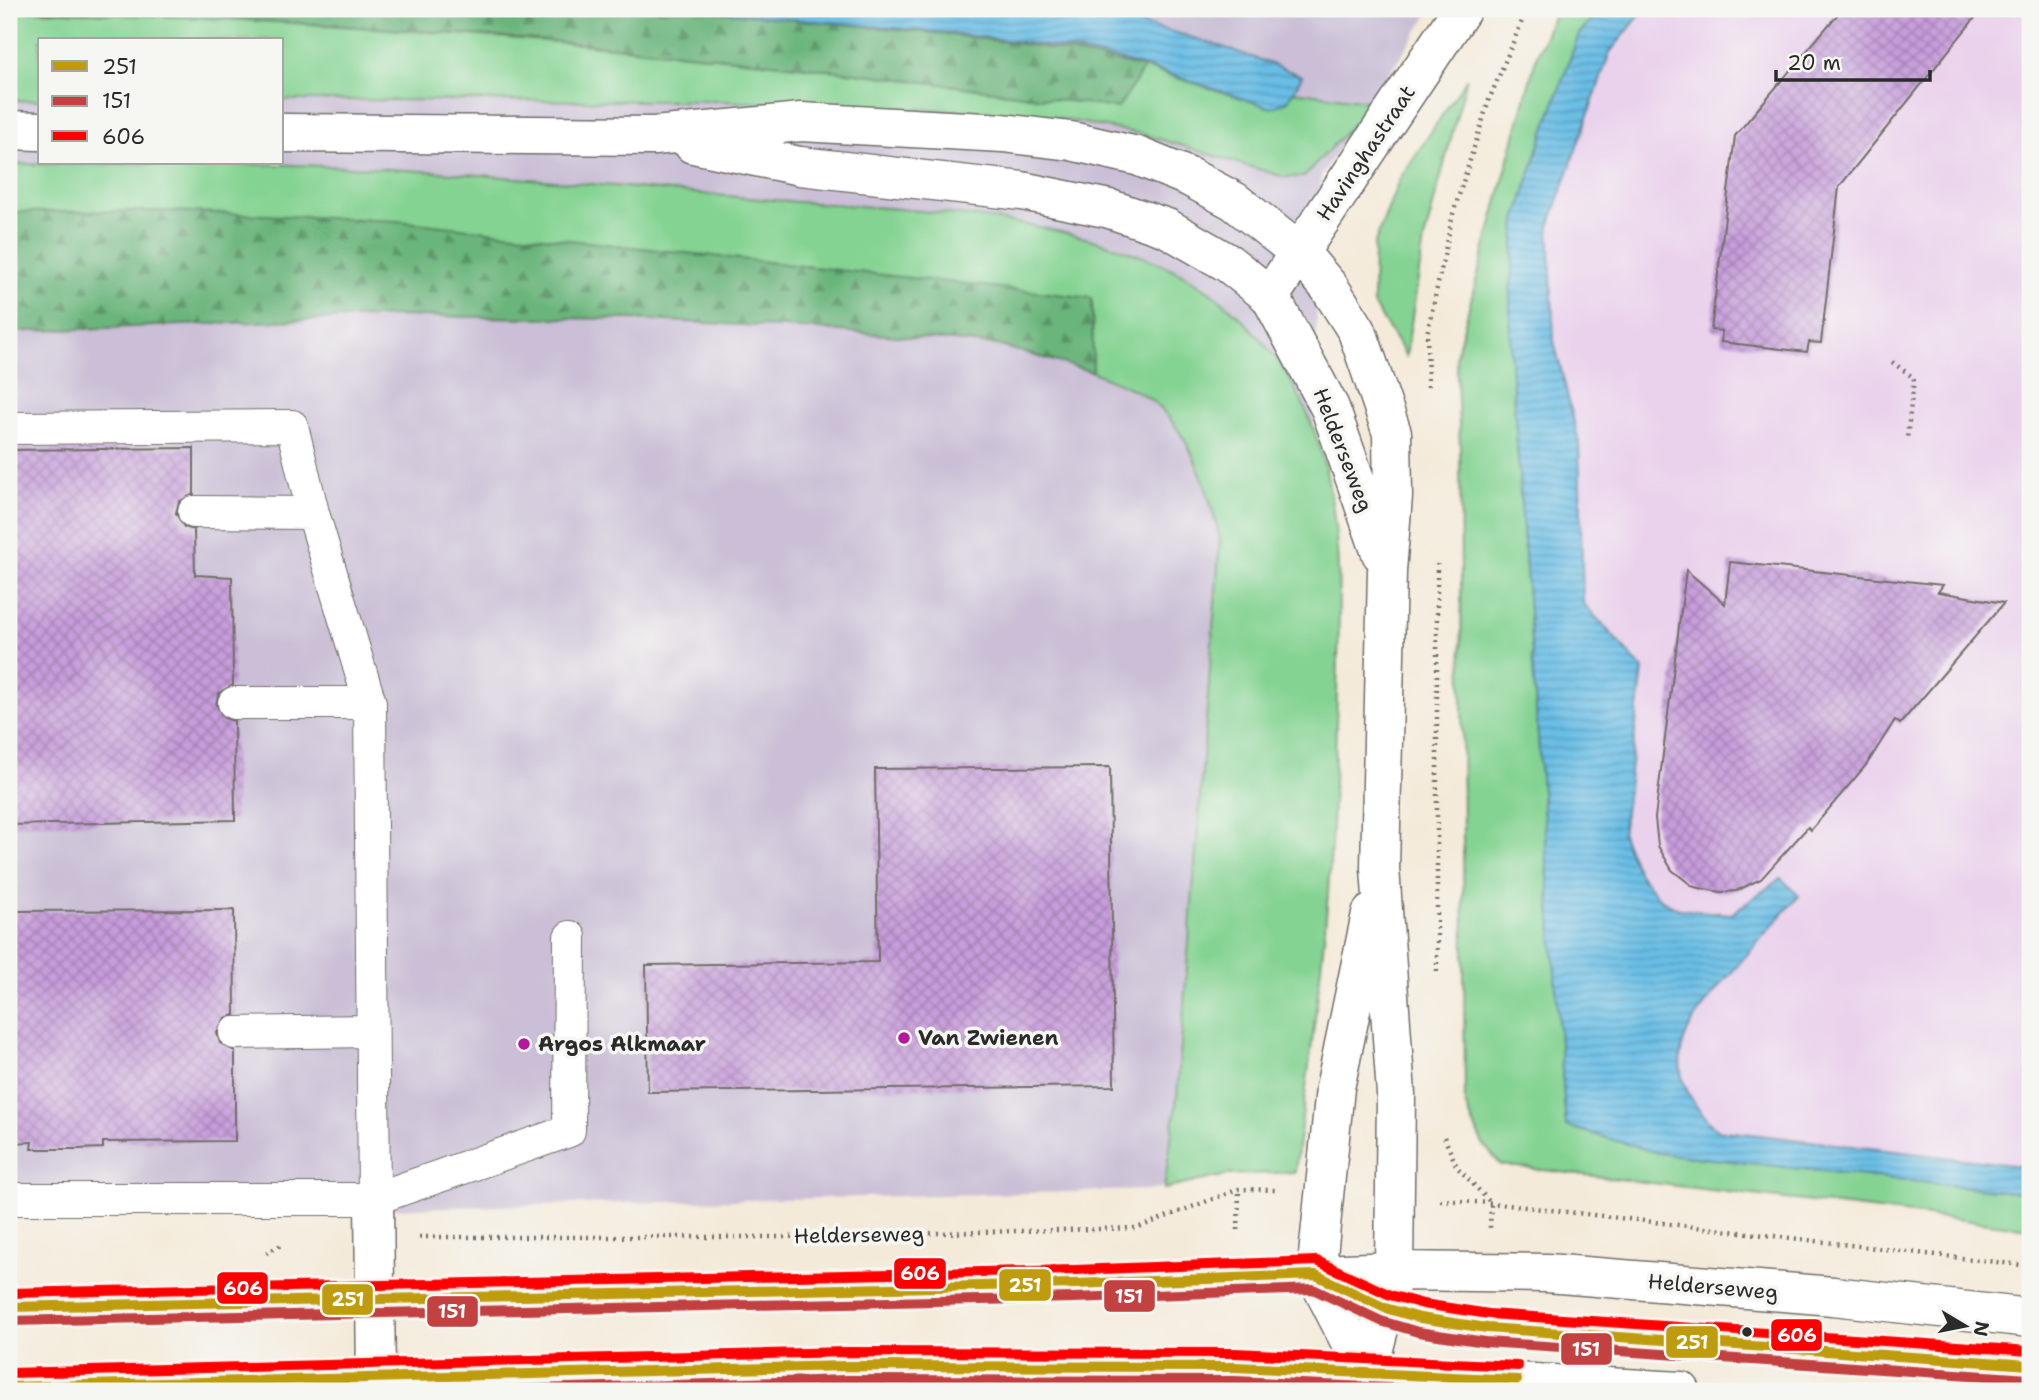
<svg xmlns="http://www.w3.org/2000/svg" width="2039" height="1400" viewBox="0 0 2039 1400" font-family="'Shantell Sans',sans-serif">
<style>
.built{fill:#ead1ec}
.industrial{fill:#cabfd6;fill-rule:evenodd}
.green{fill:#84d392;stroke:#587f5e;stroke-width:2}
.forest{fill:url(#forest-firs);stroke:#4b7054;stroke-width:2}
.water{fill:url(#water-rules);stroke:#4a7488;stroke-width:2}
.building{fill:url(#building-cross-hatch)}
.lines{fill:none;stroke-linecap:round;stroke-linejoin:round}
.service-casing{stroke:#716e68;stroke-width:34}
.minor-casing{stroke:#716e68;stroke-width:41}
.secondary-casing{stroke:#716e68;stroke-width:41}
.trunk-casing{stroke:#716e68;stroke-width:41}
.path{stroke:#716e68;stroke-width:4.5;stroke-dasharray:2 5;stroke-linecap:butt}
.service{stroke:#fff;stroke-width:32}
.minor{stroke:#fff;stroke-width:38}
.secondary{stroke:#fff;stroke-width:38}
.trunk{stroke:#fff;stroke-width:38}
.bus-1-casing{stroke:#f6f6f2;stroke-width:16}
.bus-2-casing{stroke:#f6f6f2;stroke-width:16}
.bus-3-casing{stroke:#f6f6f2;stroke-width:16}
.bus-1{stroke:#bf9c0d;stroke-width:10}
.bus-2{stroke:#c34141;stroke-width:10}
.bus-3{stroke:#f00;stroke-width:10}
.poi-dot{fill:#b5179e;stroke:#f6f6f2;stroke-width:2.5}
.bus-dot{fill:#2b2b2b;stroke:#f6f6f2;stroke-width:2.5}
.labels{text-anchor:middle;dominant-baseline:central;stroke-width:7;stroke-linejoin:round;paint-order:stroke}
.street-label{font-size:21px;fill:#2b2b2b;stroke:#f6f6f2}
.poi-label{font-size:21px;font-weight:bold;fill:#2b2b2b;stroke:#f6f6f2;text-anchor:start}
.line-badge{stroke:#f6f6f2;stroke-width:2.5}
.badge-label{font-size:19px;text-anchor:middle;font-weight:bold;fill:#fff}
</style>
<defs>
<pattern id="forest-firs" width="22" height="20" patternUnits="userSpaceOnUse" patternTransform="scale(1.75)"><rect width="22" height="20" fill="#6bb57c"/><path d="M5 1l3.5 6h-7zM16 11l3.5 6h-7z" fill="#589366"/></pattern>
<pattern id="water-rules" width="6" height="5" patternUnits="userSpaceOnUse" patternTransform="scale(1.75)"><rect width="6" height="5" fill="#69bee6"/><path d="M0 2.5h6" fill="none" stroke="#579bbb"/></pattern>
<pattern id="building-cross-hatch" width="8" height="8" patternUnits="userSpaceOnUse" patternTransform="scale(1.75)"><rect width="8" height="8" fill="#c79ddb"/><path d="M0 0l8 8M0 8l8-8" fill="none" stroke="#a280b2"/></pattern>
</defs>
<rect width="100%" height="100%" fill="#f6f6f2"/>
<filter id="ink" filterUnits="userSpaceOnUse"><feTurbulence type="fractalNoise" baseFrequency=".0143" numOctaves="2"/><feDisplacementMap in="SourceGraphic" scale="14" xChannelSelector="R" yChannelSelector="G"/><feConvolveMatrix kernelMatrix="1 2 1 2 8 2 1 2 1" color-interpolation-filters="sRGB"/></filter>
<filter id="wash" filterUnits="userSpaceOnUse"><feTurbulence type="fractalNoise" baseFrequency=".00686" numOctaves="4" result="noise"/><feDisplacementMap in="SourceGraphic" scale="28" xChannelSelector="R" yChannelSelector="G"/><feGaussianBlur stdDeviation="1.57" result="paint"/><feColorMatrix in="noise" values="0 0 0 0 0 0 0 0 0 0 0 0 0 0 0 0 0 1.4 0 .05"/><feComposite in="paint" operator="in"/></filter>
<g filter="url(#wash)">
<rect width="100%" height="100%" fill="#f4ead9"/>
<path class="built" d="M1600 9H2030V1212L1537 1158 1477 354 1540 143 1554 103Z"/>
<path class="industrial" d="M9 9H1432L1321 175 1291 1164 1148 1190 9 1218ZM40 40H282V163H40Z"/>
<path class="green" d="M1556 9H1600L1579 34 1540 143 1516 221 1510 295 1511 361 1566 1126 1658 1153 2030 1194V1228L1501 1165 1482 1143 1465 1104 1460 446 1456 356 1536 58Z
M9 10C260 18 512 35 762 62 881 75 999 92 1118 107L1144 68 1271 107 1288 101 1294 91 1373 102 1304 177H1284L1146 135 1037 114 719 101 282 100V40H40V100L9 101Z
M1467 78 1424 240 1406 356 1373 304 1374 245 1399 180Z
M9 164C141 165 274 161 406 170 524 177 642 189 760 199 893 210 1037 210 1161 264 1226 292 1280 350 1308 415 1344 499 1340 601 1337 691 1335 762 1333 834 1327 905 1320 994 1306 1084 1295 1172L1227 1175 1164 1189 1177 1097 1220 539C1208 490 1194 439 1156 404 1140 390 1112 381 1093 372L1092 298 9 212Z"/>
<path class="forest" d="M695 9C846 28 997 31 1144 68L1118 108C1000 92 881 75 763 62 513 34 260 18 9 10Z
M172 211 398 221 1092 298 1093 372 997 345 818 329 630 319 403 316 9 332V212Z"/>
<path class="water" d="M695 9H1060C1145 20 1223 44 1302 76L1288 101 1271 108C1206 87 1140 61 1072 50 947 28 820 24 695 9Z
M1600 9H1645L1610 52 1549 227 1554 341 1579 442 1583 603 1643 669 1622 835 1639 874 1660 899 1679 909 1731 914 1781 878 1799 896C1776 921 1753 947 1731 973 1680 1031 1655 1066 1716 1130L2030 1167V1194L1658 1153 1566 1126 1511 361 1510 295 1516 221 1540 143 1579 34Z"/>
<g id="blocks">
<path class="building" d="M1842 9H1982L1839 187 1821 343 1809 342 1807 352 1721 342 1722 331 1711 330 1735 136Z
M194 448V494L179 502 176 513 184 527 194 530 195 575 232 577 233 685 219 693 216 704 224 718 234 721 235 820 9 825V450Z
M1730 562 1943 585 1938 592 2004 603 1900 724 1895 720 1867 764 1811 830 1808 827 1761 879 1736 891 1721 892 1694 887 1672 870 1658 846 1655 818 1686 570 1725 604Z
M1110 767 1114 1086 648 1092 646 965 878 962 875 769Z
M234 910 235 1015 225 1018 217 1033 220 1043 235 1051V1141L103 1142V1148L77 1149H31L32 1142 9 1143V911Z"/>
</g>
</g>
<g filter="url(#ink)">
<use href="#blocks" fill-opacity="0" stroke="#716e68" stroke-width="2"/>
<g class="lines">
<defs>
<path id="service" d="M9 428 292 426 313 513 370 703 374 1199
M194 512 313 513
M234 703H370
M235 1033 372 1031
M9 1199H374L569 1131 570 937
M1316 1275 1385 1308 1420 1318 1487 1328 2030 1365"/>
<path id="minor" d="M1270 296 1462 9
M374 1199 376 1380"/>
<path id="secondary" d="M1300 253 1329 287 1357 331 1392 433 1393 496 1387 571 1380 868 1396 1094 1394 1271 1367 1375
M1270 296 1330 408 1381 553
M9 1307 1074 1284 1394 1271 1547 1273 1833 1296 2030 1318
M1367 1375 1316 1275 1335 1088 1371 914
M9 1387 376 1380 847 1366 1235 1367 1681 1391"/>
<path id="trunk" d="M9 130 40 131
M282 133 654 136 801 122 1003 133 1071 141 1137 156 1189 177 1234 201 1300 253
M693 144 800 166 1022 191 1110 209 1167 228 1228 263 1270 296"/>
</defs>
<use href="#service" class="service-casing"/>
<use href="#minor" class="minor-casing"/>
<use href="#secondary" class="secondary-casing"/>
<use href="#trunk" class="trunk-casing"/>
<path class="path" d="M1892 362 1914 378 1907 438
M1428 387 1427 334 1453 214 1489 100 1527 9
M1437 971V564
M1444 1137 1457 1167 1491 1203 1490 1228
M1440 1200 1491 1203 2030 1266
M1238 1230 1239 1189
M419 1237H784L1137 1228 1239 1189 1277 1190
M266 1253 283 1244"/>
<use href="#service" class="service"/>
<use href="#minor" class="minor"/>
<use href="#secondary" class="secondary"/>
<use href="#trunk" class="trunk"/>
<defs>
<path id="bus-1" d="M9 1307 1074 1284 1316 1275 1385 1308 1420 1318 1487 1328 2030 1365
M9 1387 847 1366 1235 1367 1517 1380"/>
<path id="bus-2" d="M9 1321 1074 1298 1313 1289 1381 1321 1418 1332 1485 1342 2029 1379
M469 1391 847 1380 1235 1381 1457 1391"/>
<path id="bus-3" d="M9 1293 1074 1270 1317 1261 1390 1295 1423 1304 1489 1314 2030 1351
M9 1373 847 1352 1235 1353 1518 1366"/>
</defs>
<use href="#bus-1" class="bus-1-casing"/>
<use href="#bus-2" class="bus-2-casing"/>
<use href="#bus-3" class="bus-3-casing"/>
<use href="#bus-1" class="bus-1"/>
<use href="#bus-2" class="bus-2"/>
<use href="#bus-3" class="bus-3"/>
</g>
</g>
<g class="poi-dot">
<circle cx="904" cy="1038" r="7"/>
<circle cx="524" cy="1044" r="7"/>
</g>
<circle class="bus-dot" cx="1747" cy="1332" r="6"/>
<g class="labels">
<g class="street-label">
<text transform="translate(1366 153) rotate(-56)">Havinghastraat</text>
<text transform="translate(1343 450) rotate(69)">Helderseweg</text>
<text transform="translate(859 1235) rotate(-1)">Helderseweg</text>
<text transform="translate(1713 1287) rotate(5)">Helderseweg</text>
</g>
<g class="poi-label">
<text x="918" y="1038">Van Zwienen</text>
<text x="538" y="1044">Argos Alkmaar</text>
</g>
</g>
<g class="line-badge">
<rect x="893" y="1257" width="54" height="33" rx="7" fill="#f00"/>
<rect x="998" y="1268" width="54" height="34" rx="7" fill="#bf9c0d"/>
<rect x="216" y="1271" width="53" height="34" rx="7" fill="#f00"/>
<rect x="1103" y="1279" width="53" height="34" rx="7" fill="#c34141"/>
<rect x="321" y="1283" width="53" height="33" rx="7" fill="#bf9c0d"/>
<rect x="426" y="1295" width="53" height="33" rx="7" fill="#c34141"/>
<rect x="1770" y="1318" width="53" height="34" rx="7" fill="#f00"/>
<rect x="1665" y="1325" width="54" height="34" rx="7" fill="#bf9c0d"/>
<rect x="1560" y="1332" width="53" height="34" rx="7" fill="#c34141"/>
</g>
<g class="badge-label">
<text x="920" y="1280">606</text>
<text x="1025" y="1292">251</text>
<text x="243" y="1295">606</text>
<text x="1129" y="1303">151</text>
<text x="348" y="1306">251</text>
<text x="452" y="1318">151</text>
<text x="1797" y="1342">606</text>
<text x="1692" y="1349">251</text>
<text x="1586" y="1356">151</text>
</g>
<rect width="2039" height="1400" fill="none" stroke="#f6f6f2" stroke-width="35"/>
<rect x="38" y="38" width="245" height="126" fill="#f6f6f2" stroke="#a5a5a2" stroke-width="2"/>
<rect x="52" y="61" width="35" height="10" fill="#bf9c0d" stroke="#a5a5a2" stroke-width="2"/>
<text x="102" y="74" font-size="21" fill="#2b2b2b">251</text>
<rect x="52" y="96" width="35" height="10" fill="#c34141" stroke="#a5a5a2" stroke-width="2"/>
<text x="102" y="108" font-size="21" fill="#2b2b2b">151</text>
<rect x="52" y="131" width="35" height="10" fill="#ff0000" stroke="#a5a5a2" stroke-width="2"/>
<text x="102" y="144" font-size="21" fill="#2b2b2b">606</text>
<g transform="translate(1965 1326) rotate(100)" stroke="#f6f6f2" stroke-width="5" paint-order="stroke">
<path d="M0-5L12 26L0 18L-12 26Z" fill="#2b2b2b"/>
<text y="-10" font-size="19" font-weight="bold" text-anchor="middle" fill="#2b2b2b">N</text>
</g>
<path d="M1776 70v10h154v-10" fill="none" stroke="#2b2b2b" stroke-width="3.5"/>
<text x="1787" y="70" font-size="21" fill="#2b2b2b" stroke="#f6f6f2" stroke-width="5" paint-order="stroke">20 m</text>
</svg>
